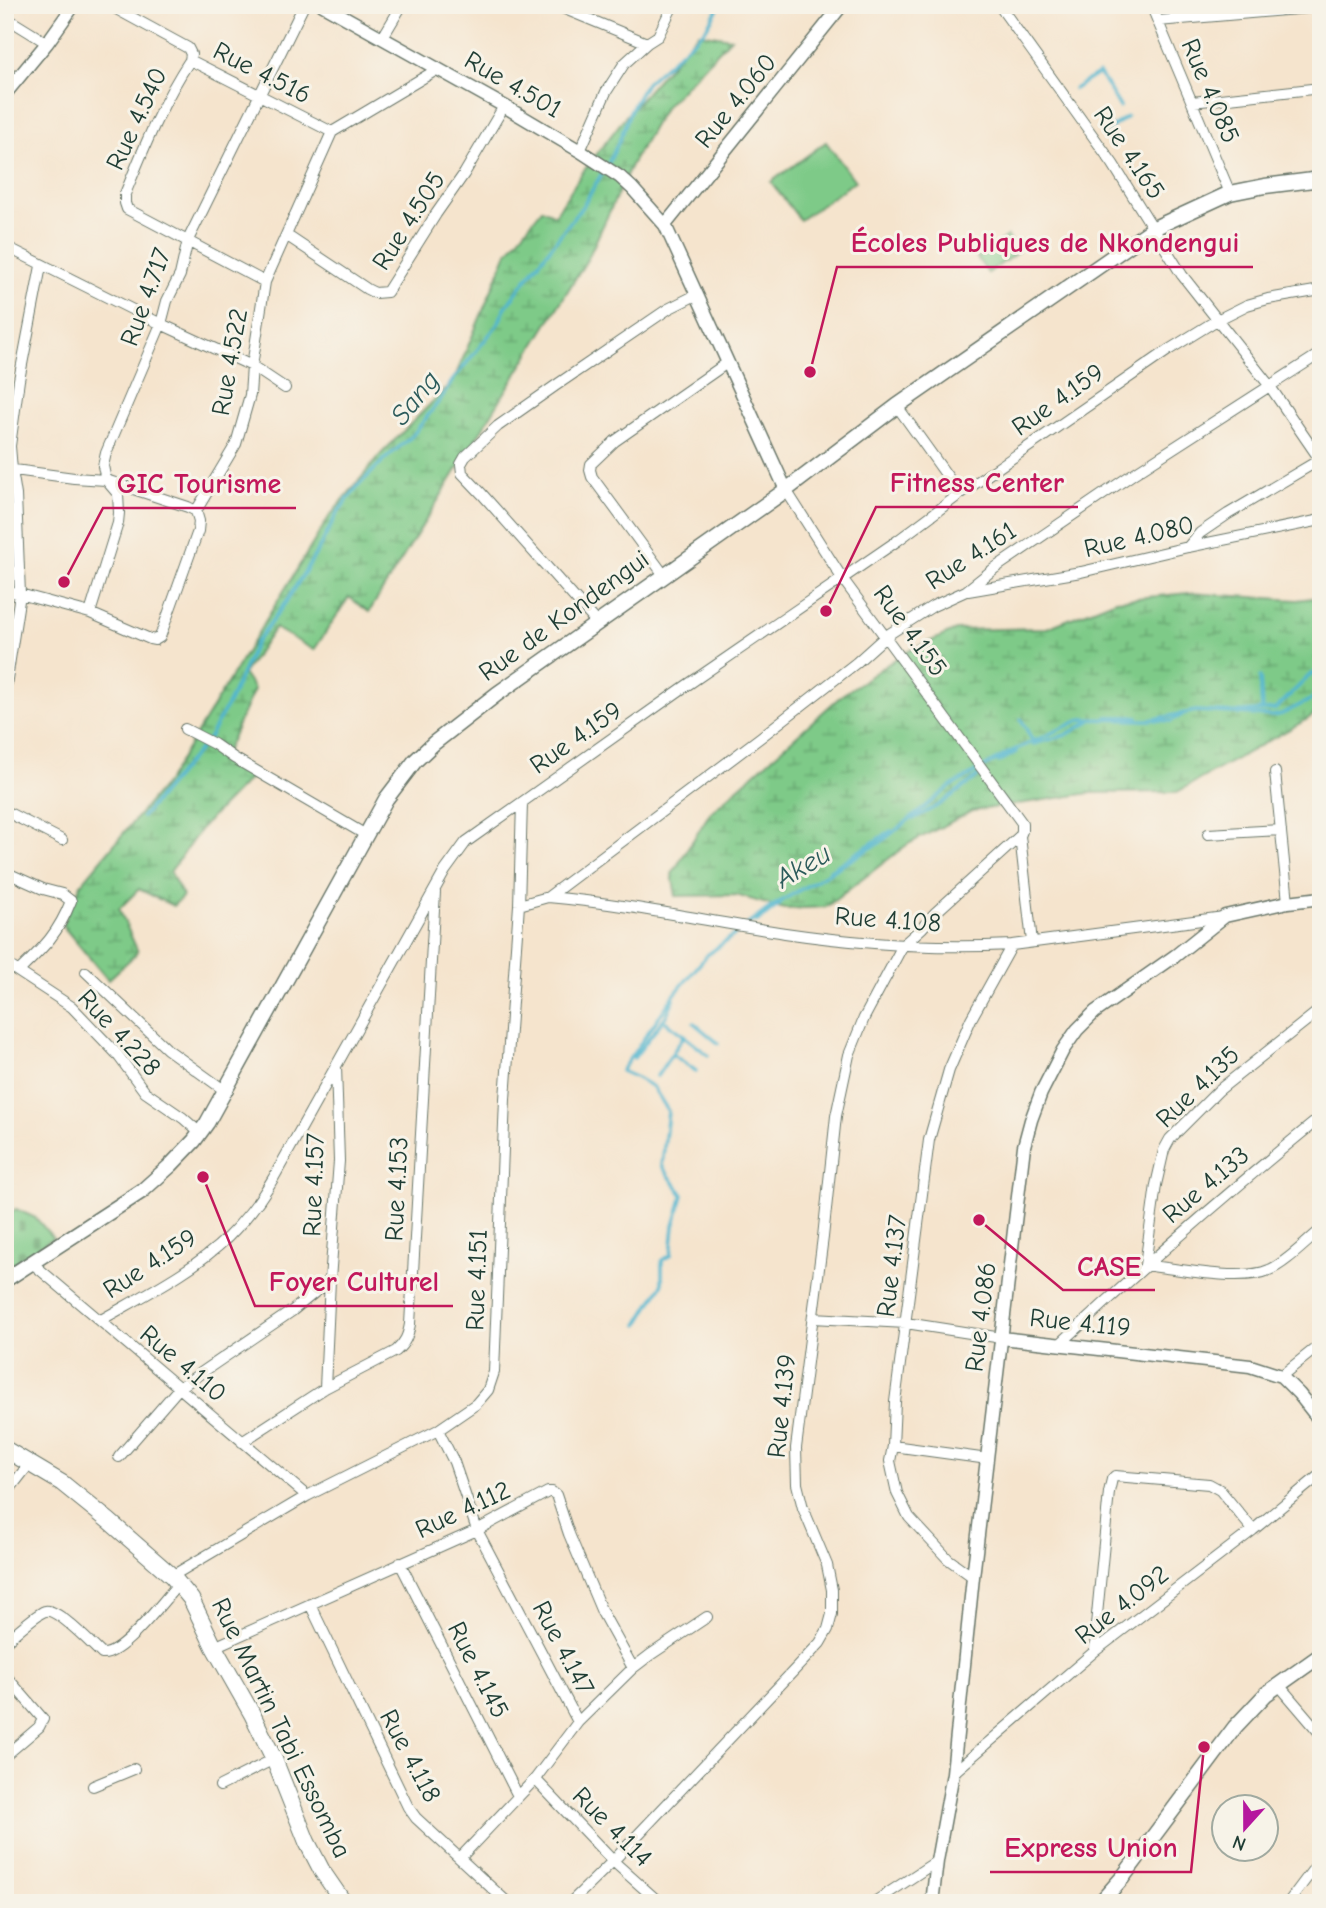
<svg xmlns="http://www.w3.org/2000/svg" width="1326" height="1908" viewBox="0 0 1326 1908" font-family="'Comic Neue',sans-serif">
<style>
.wetland{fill:url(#wetland-marsh);stroke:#4e845e;stroke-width:2}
.cemetery{fill:url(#cemetery-stones);stroke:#4e845e;stroke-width:2}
.garden{fill:#7eca88;stroke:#4e845e;stroke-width:2}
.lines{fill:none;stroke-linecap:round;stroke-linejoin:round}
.stream{stroke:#51b6cf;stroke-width:3.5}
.minor-casing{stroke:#6a776a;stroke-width:12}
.tertiary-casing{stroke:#6a776a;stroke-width:15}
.secondary-casing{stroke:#6a776a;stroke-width:17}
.primary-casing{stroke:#6a776a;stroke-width:18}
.minor{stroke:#fff;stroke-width:10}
.tertiary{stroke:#fff;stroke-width:12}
.secondary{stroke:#fff;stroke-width:14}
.primary{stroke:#fff;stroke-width:16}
.labels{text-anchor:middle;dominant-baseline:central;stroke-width:6;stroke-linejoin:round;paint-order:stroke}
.street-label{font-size:26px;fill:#1f3d34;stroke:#f7f3e8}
.water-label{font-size:28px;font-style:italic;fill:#2c5b5b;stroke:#f7f3e8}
.leader{fill:none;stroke:#c2185b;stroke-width:2.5}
.callout-dot{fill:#c2185b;stroke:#f7f3e8;stroke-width:2.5}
.callout-label{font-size:28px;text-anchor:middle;font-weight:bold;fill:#c2185b;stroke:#f7f3e8;stroke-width:6;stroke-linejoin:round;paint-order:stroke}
</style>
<defs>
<pattern id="wetland-marsh" width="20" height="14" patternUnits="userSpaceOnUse" patternTransform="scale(1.75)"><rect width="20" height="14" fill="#7eca88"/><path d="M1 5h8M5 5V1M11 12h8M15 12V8" fill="none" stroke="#67a570"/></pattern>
<pattern id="cemetery-stones" width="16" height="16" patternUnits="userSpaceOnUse" patternTransform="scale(1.75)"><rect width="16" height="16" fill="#7eca88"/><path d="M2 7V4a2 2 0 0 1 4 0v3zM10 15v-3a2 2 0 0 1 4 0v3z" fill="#67a570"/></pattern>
</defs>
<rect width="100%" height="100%" fill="#f7f3e8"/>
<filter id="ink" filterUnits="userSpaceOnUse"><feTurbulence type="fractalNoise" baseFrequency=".0143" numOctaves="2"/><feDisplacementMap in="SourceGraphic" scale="14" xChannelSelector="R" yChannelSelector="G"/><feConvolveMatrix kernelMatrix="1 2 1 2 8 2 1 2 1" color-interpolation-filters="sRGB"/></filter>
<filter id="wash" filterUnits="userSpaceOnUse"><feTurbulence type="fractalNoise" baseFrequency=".00686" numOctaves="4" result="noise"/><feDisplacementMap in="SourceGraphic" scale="28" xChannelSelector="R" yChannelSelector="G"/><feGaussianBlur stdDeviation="1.57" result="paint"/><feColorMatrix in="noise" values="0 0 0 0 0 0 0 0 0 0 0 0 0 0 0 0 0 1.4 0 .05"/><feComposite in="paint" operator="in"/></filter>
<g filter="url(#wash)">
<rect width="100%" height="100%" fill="#f5e4cd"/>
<path class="wetland" d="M698 33 731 38 664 108 631 165 588 258 369 612 349 597 314 650 275 628 243 674 254 689 224 756 251 777 203 826 170 872 183 896 173 906 139 889 119 909 138 952 108 980 62 925 81 884 168 780 329 517 381 454 454 380 507 253 542 209 555 215 582 173 630 111Z
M1189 593 1297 600 1321 597V710L1306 720 1177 792 1090 793 972 811 908 844 826 907 784 909 736 895 676 896 672 874 710 813 842 695 906 652 956 630 1047 628 1116 600Z"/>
<path class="cemetery" d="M16 1209 36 1218 53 1238 5 1269V1216Z"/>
<path class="garden" d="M826 142 855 181 800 220 771 182Z
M1007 236 1018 252 988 273 977 258Z"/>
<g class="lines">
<path class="stream" d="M1074 89 1099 73 1120 107
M1103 133 1127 117
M608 164 620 139 631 109 646 83 705 30 720 5
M1260 677 1262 710
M1238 714 1273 716 1282 714 1314 698 1316 685 1321 676
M1107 717H1138
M1021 719 1032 740
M1156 720 1171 721 1182 715
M1033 744 1066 735 1090 721
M999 762 1016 752
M142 817 208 739 229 702 255 644 288 599 321 545 338 512 357 487 384 460 412 436 440 400 453 380 498 324 505 308 525 281 584 204 604 170
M913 819 939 805 983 773
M830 870 891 831
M757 922 780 904
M747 925 771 907 881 842 950 787 1010 752 1082 719 1150 720 1196 711 1235 713 1276 709 1310 675 1321 671
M666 1022 685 1036
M694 1023 718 1043
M672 1054 696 1071
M634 1058 666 1016 674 999
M657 1076 684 1036 708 1055
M638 1325 662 1285V1260L671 1255 674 1226 683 1195 662 1166 668 1111 653 1087 637 1078 621 1071 675 994 707 955 741 930"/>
</g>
</g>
<g filter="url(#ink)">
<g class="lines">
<defs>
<path id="minor" d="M109 5 188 48 191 54 190 60 332 132
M555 5 647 43
M999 5 1113 164 1182 275 1269 385 1321 461
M1151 5 1230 193
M5 17 47 43
M1158 21 1321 7
M383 37 402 5
M190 60C162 102 144 148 125 194V203L127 209 265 282
M1192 102 1321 88
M580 151 606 92 624 64 647 43 658 36 673 5
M286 235 367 289 375 293 387 292 436 214 464 174 504 106
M5 246 161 324 252 366 285 388
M897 406 960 494
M7 469 74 478 106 480 188 507 196 511
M1188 547 1200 533 1228 514 1321 459
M664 575 592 477 590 470 591 464 615 441 727 363
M5 590 90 613 150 639 155 640 160 637 198 531 199 521 196 511 236 444 250 395 252 366 265 282 332 132 438 69
M968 591 1081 572 1188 547 1321 520
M90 613 118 523 119 513 118 494 106 480 103 466 106 453 161 324 167 301 180 275 188 240 304 5
M596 622 482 494 462 473 461 464 465 457 498 426 555 386 668 309 696 295
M5 692 20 594 16 495 12 470 10 446 19 380 41 266
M185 729 214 744 234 758 366 835
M1275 772 1288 902
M5 811 62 840
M1208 834 1281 830
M1020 836 1032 942
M5 872 43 889 62 894 71 901C58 934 44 947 19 971
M548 897C628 904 706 921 785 933 860 944 936 949 1012 945L1224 917
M519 905 548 897 761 737 856 663 886 636 933 606 966 591 995 568 1133 474 1321 353
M5 963 72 1007 117 1054 145 1092 183 1118 200 1133
M86 972 167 1049 224 1090
M1321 1009 1219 1090 1170 1139 1164 1150 1156 1185 1145 1265C1176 1269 1243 1282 1269 1270 1285 1264 1307 1241 1321 1230
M32 1263 307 1496
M813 1318 906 1323 1002 1338
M101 1320C141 1297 196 1269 228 1237 246 1219 261 1200 274 1177L445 871 466 842 680 690 897 541 960 494 1170 349 1217 320 1247 305 1268 299 1321 290
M1060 1344C1144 1266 1231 1190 1321 1117
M1281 1376 1321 1344
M325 1388 330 1280
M438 1430 454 1462 477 1530 578 1722 535 1779 460 1858
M242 1442 325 1388 396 1351C405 1343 408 1336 410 1324L435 892
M893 1446 988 1459
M119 1457 179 1388 292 1311 330 1280 339 1161 336 1066
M5 1495 30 1463
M400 1563 518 1796
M172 1576 307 1496 438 1430 476 1404 488 1390 494 1372 505 1099 519 905 522 803
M973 1577 948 1559 909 1517 897 1493 890 1461 893 1446 895 1402 929 1140 949 1070 971 1019 1012 945
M310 1604 408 1807 416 1818 508 1903
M5 1642C13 1635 36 1614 45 1611 58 1608 92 1645 102 1654 122 1656 165 1599 179 1583
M214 1647 477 1530 548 1492H552L556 1495 569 1534 602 1612 633 1668
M1095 1651 1096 1625 1109 1492 1112 1479 1115 1476 1209 1484 1220 1490 1253 1530
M5 1675 43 1719 39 1727 5 1756
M1278 1684 1319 1732
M578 1722 633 1668 650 1655 707 1617
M953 1773 1095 1651 1253 1530 1321 1474
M535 1779 613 1861 660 1903
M93 1786 134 1769
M220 1786 274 1759
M570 1903 613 1861 820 1643 828 1629 832 1614V1590L827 1565 803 1508 797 1484 796 1448 823 1237 836 1116 849 1055 864 1018 903 945 922 928 935 913 1020 836 1022 831V823L842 578 786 490
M873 1903 937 1861
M1288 1903 1321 1859"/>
<path id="tertiary" d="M323 5 504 106 580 151 620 177 632 188 665 225 786 490
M5 94 47 43 74 5
M665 225 842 5
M1002 1338 1250 1366 1281 1376 1299 1394 1321 1422
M932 1903 937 1861 953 1773 973 1577 1024 1146 1031 1120 1041 1093 1063 1050 1077 1030 1095 1012 1175 956 1225 916 1288 902 1321 898"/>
<path id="secondary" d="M5 1280 142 1191 171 1165 194 1141 207 1123 386 799 415 761 434 743 497 694 786 490 897 406 1154 228 1230 193 1265 186 1321 179
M1100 1903 1123 1877 1235 1727 1266 1694 1321 1655"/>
<path id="primary" d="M5 1449 62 1483 109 1521 172 1576 191 1599 214 1647 252 1714 274 1759 307 1842 322 1871 344 1903"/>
</defs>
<use href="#minor" class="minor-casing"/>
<use href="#tertiary" class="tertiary-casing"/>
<use href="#secondary" class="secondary-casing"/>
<use href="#primary" class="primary-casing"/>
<use href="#minor" class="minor"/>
<use href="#tertiary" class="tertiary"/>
<use href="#secondary" class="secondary"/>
<use href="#primary" class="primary"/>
</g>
</g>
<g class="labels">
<g class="street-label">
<text transform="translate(262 73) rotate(27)">Rue 4.516</text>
<text transform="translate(513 85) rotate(30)">Rue 4.501</text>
<text transform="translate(1210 91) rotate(67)">Rue 4.085</text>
<text transform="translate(736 101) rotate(-51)">Rue 4.060</text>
<text transform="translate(137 119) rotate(-65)">Rue 4.540</text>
<text transform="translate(1129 153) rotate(56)">Rue 4.165</text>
<text transform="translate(409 221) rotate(-57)">Rue 4.505</text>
<text transform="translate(146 297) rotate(-70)">Rue 4.717</text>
<text transform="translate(230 362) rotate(-80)">Rue 4.522</text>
<text transform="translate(1058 400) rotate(-35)">Rue 4.159</text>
<text transform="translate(1139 537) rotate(-13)">Rue 4.080</text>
<text transform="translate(971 556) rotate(-33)">Rue 4.161</text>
<text transform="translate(564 616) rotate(-36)">Rue de Kondengui</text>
<text transform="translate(910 631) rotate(54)">Rue 4.155</text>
<text transform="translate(576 738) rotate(-35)">Rue 4.159</text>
<text transform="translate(888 920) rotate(4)">Rue 4.108</text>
<text transform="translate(119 1033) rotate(47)">Rue 4.228</text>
<text transform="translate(1198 1087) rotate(-44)">Rue 4.135</text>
<text transform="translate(314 1185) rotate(-88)">Rue 4.157</text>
<text transform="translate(1206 1185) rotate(-40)">Rue 4.133</text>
<text transform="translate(397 1189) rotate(-87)">Rue 4.153</text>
<text transform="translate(150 1264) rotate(-33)">Rue 4.159</text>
<text transform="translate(892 1266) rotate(-83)">Rue 4.137</text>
<text transform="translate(477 1280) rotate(-88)">Rue 4.151</text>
<text transform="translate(981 1317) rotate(-83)">Rue 4.086</text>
<text transform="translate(1080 1323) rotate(6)">Rue 4.119</text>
<text transform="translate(183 1364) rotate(40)">Rue 4.110</text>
<text transform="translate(782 1406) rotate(-84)">Rue 4.139</text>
<text transform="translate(463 1510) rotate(-25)">Rue 4.112</text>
<text transform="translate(1122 1605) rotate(-38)">Rue 4.092</text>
<text transform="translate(563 1648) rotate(62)">Rue 4.147</text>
<text transform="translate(478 1670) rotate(63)">Rue 4.145</text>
<text transform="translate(281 1728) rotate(64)">Rue Martin Tabi Essomba</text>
<text transform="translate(410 1756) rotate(62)">Rue 4.118</text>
<text transform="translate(612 1827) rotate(45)">Rue 4.114</text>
</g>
<g class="water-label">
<text transform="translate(415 398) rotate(-51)">Sang</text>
<text transform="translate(803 866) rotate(-31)">Akeu</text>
</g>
</g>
<path class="leader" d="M810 372L837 267H1253M826 611L876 507H1078M64 582L103 508H296M979 1220L1063 1290H1155M203 1177L255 1306H453M1204 1747L1191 1872H990"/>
<g class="callout-dot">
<circle cx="810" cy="372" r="7"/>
<circle cx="826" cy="611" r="7"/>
<circle cx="64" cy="582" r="7"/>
<circle cx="979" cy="1220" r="7"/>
<circle cx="203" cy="1177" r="7"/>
<circle cx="1204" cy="1747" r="7"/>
</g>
<g class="callout-label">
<text x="1045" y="252">Écoles Publiques de Nkondengui</text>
<text x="977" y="492">Fitness Center</text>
<text x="199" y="493">GIC Tourisme</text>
<text x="1109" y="1276">CASE</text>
<text x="354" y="1291">Foyer Culturel</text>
<text x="1091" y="1857">Express Union</text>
</g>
<rect width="1326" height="1908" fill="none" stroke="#f7f3e8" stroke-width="28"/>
<g transform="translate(1245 1828) rotate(201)"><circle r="33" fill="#f7f3e8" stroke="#a1aaa0" stroke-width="2"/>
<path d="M0-5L12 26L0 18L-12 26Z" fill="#b5179e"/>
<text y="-10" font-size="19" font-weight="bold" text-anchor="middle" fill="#1f3d34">N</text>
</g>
</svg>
